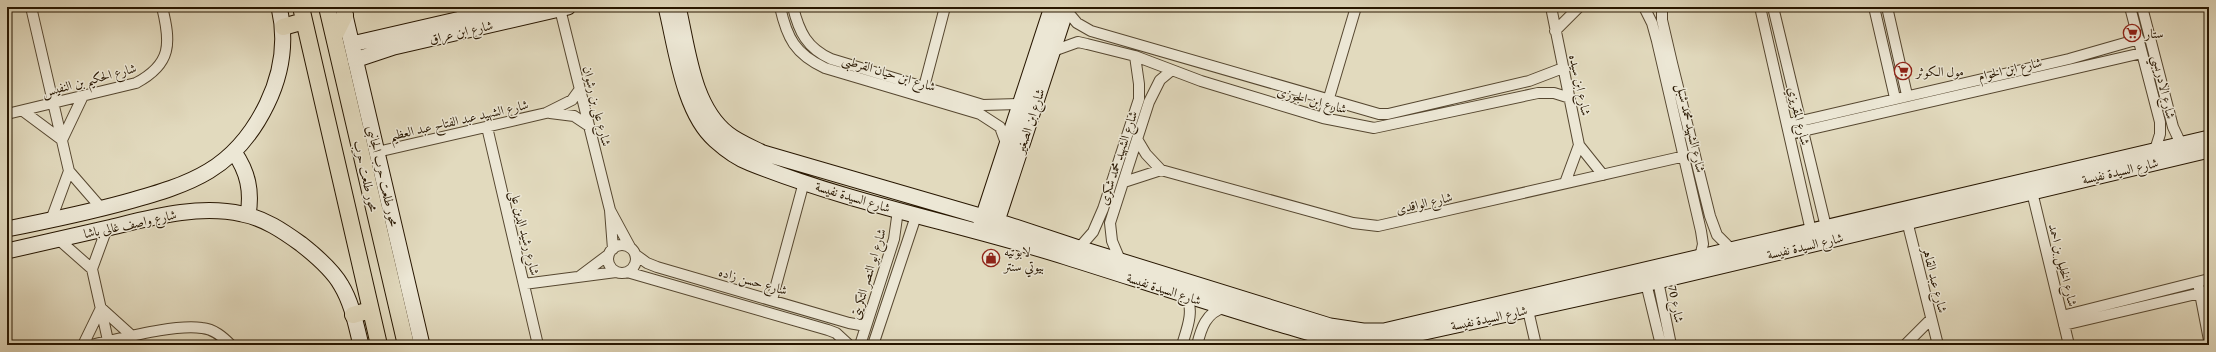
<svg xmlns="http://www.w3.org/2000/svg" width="2216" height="352" viewBox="0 0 2216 352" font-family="'Gentium Book Plus',Amiri,serif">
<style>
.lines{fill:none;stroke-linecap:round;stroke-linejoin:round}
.street-casing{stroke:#564730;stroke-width:12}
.secondary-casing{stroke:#271600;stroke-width:17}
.primary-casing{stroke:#271600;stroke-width:18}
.street{stroke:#ece7d5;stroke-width:10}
.secondary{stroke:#ece7d5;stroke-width:15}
.primary{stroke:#e2dabe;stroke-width:16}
.labels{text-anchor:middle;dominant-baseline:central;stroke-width:3;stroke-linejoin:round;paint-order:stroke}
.street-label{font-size:13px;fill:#271600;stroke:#ece7d5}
.poi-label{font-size:13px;fill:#271600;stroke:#ece7d5;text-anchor:start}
</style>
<rect width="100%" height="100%" fill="#e2dabe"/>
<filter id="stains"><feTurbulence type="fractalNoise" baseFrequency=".005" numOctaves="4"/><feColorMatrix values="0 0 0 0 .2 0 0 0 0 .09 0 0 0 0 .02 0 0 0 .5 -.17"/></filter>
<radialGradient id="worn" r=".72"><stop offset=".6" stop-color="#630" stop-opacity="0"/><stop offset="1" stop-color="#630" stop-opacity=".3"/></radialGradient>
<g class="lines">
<defs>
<path id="street" d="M31 7 69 171 102 209
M461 7 465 25
M780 7C787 38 795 54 825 68L980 114 1000 127 1007 146
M793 7C799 32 807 48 831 59L983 105 1020 104
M1551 7 1579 145 1603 175
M1644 7 1652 23 1657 41 1701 231 1703 244 1700 257
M1662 7V20L1672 63 1710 216 1717 235 1732 250
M1760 7 1811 231
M1773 7 1826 227
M1874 7 1895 98
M1887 7 1907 95
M2130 7 2160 122V134L2155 150
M2142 7 2173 127 2181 144
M560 9 610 210 613 249
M1066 10 1077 23 1091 31 1379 114H1388L1529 81 1563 68
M1555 31 1579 7
M1053 51 1078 42 1087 44 1135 56 1201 81 1323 118 1374 128 1538 93H1554L1570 98
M924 87 945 7
M23 111 62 140 82 98
M550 113 574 116 589 126
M7 114 136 83C172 64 171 43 162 7
M1323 118 1356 7
M1788 124 2069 59 2139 39
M487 127 538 345
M1790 134 2142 53
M1137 139 1146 154 1161 170
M377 152 546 113 572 100 580 89
M1124 182 1161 170 1353 223 1378 226 1694 154
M1565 183 1579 145
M2032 192 2069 345
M610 210 630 247
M51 220 69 171
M1907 221 1938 345
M107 228 92 269 109 345
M58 239 92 269
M608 259a14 14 0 1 1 28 0a14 14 0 1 1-28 0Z
M1079 248 1093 232 1103 209 1139 99V84L1135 56
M636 255 647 263 657 267 849 323 866 326
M1120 260 1112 241 1110 223 1149 102 1160 80 1172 70
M627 272 828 330 836 333 849 345
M580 276 608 255
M1657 276 1671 345
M1645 279 1661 345
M524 284 616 272
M2199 288 2209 340
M772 300 804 182
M1528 310 1536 345
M2062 316 2209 279
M2064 325 2209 291
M83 345 101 308 132 336
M90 345C120 339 172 324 202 328 214 329 223 337 231 345
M860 345 894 239 898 210
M873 345 916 216
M1182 345C1186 331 1195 311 1186 296
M1197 345C1201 329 1206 312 1224 308
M1905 345 1931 319"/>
<path id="secondary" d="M343 7 422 345
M666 7C676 47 683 112 715 140 725 149 737 158 750 163 852 204 962 224 1066 257 1136 279 1206 302 1276 323 1309 332 1345 347 1379 342L1658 281 2209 150
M678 7C688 48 692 106 728 134 738 142 751 147 763 153L997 221 1079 248 1330 326 1363 331H1384L2209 138
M352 44 513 7
M355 60 394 47 568 7
M234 152C248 172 252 191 248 215
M980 227 1052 7
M7 229C47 221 86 213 126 202 191 184 235 170 267 104 282 73 287 41 279 7
M994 230 1067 7
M7 251C41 243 74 236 108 228 150 218 198 204 242 214 264 218 283 231 301 244 315 255 332 269 341 285 352 303 356 325 361 345"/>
<path id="primary" d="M301 7 379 345
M327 7 406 345
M283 27 304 21
M334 37 345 15
M353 315 370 310"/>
</defs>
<use href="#street" class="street-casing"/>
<use href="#secondary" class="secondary-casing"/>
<use href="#primary" class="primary-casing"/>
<use href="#street" class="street"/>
<use href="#secondary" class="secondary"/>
<use href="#primary" class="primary"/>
</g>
<defs>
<symbol id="supermarket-ring" viewBox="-11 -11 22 22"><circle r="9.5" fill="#ece7d5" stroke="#8f2418" stroke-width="1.5"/><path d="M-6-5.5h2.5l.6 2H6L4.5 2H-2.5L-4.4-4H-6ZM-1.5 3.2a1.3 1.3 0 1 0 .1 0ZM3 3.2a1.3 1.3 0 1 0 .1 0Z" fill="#8f2418"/></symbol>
<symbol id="shop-ring" viewBox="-11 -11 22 22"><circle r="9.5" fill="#ece7d5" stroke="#8f2418" stroke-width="1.5"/><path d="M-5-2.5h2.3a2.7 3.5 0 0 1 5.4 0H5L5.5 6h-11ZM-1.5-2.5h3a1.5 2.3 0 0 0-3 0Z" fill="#8f2418"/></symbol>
</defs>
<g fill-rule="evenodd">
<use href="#supermarket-ring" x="2122" y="23" width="20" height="20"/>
<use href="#supermarket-ring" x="1893" y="61" width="20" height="20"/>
<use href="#shop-ring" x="981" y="248" width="20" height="20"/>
</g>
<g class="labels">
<g class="street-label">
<text transform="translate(461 32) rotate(-13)">شارع ابن عراق</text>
<text transform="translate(2010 69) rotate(-13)">شارع ابن الخوام</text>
<text transform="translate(889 73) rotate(17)">شارع ابن حيان القرطبى</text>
<text transform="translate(89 80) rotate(-15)">شارع الحكيم بن النفيس</text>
<text transform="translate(1580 85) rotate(78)">شارع ابن سيده</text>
<text transform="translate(2164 87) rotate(77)">شارع الادريسي</text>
<text transform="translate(1312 100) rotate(15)">شارع ابن الجوزى</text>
<text transform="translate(597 106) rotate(76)">شارع على بن رشوان</text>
<text transform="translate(1799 116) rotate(77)">شارع المقريزي</text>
<text transform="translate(459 120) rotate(-13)">شارع الشهيد عبد الفتاح عبد العظيم</text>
<text transform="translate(1030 121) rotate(-72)">شارع ابن الصغير</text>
<text transform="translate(1691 128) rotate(77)">شارع الشهيد محمد شبل</text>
<text transform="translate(1118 158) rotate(-72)">شارع الشهيد محمد شكرى</text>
<text transform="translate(2120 171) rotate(-13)">شارع السيدة نفيسة</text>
<text transform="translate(366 176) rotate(77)">محور طلعت حرب</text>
<text transform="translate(383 176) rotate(77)">محور طلعت حرب الجانبى</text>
<text transform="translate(853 197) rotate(17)">شارع السيدة نفيسة</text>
<text transform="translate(1424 203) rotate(-13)">شارع الواقدى</text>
<text transform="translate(130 224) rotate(-12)">شارع واصف غالى باشا</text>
<text transform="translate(525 233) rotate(76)">شارع رشيد الدين على</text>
<text transform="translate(1805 246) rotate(-13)">شارع السيدة نفيسة</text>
<text transform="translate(2063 265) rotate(76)">شارع الخليل بن احمد</text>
<text transform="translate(868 274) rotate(-73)">شارع ابو النصر التكريتى</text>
<text transform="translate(1935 280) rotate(76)">شارع عبد القاهر</text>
<text transform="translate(753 281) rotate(16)">شارع حسن زاده</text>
<text transform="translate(1164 289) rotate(18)">شارع السيدة نفيسة</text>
<text transform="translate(1676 304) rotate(79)">شارع 70</text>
<text transform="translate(1489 318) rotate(-12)">شارع السيدة نفيسة</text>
</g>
<g class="poi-label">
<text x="2145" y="33">ستار</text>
<text x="1916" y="71">مول الكوثر</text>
<text x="1004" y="251">لابوتيه<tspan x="1004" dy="15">بيوتي سنتر</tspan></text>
</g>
</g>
<rect width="2216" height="352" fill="none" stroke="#e2dabe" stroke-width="24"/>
<rect x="8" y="8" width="2200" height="336" fill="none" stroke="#271600" stroke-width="2"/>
<rect x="12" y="12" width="2192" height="328" fill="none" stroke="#271600"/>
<rect width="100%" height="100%" filter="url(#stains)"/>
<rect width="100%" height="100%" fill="url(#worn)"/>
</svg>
